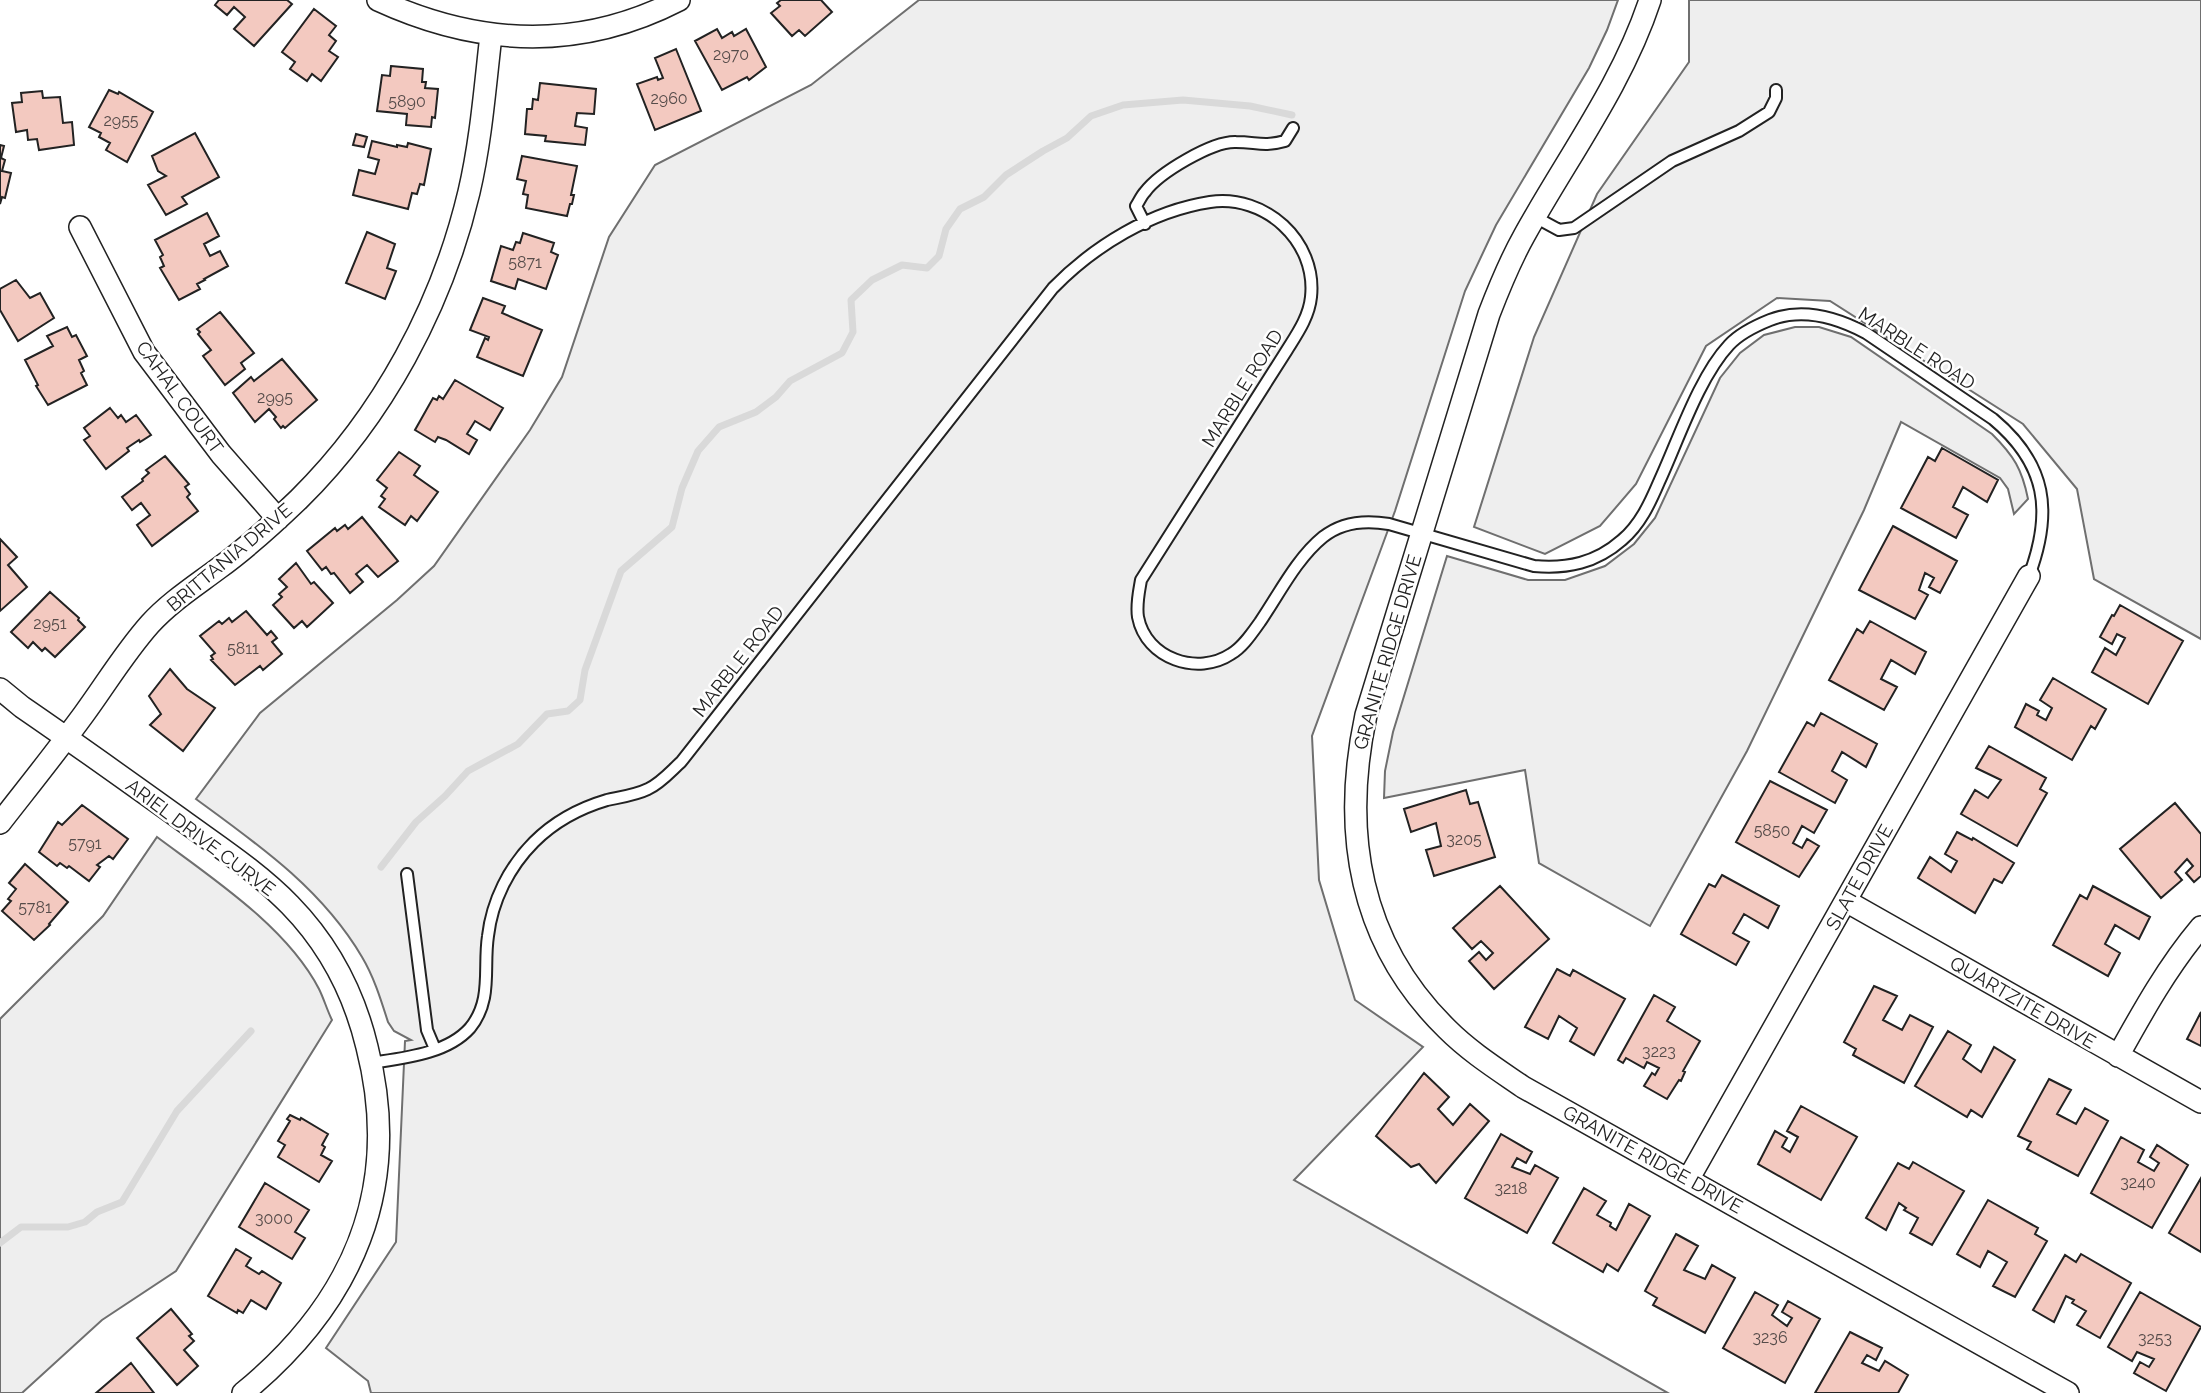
<svg xmlns="http://www.w3.org/2000/svg" width="2201" height="1393" viewBox="0 0 2201 1393" font-family="Raleway,sans-serif">
<style>
.green{fill:#eee;stroke:#6f6f6f;stroke-width:2}
.lines{fill:none;stroke-linecap:round;stroke-linejoin:round}
.stream{stroke:#d9d9d9;stroke-width:7}
.building{fill:#f3c9c0;stroke:#222;stroke-width:2}
.lane-casing{stroke:#222;stroke-width:14}
.street-casing{stroke:#222;stroke-width:24}
.lane{stroke:#fff;stroke-width:10}
.street{stroke:#fff;stroke-width:21}
.labels{text-anchor:middle;dominant-baseline:central;stroke-width:5;stroke-linejoin:round;paint-order:stroke}
.number-label{font-size:16px;fill:#564c4a}
.street-label{font-size:19px;fill:#222;stroke:#fff}
</style>
<rect width="100%" height="100%" fill="#fff"/>
<path class="green" d="M919 0H1618L1607 30 1589 68 1496 225 1465 291 1395 511 1312 736 1319 880 1355 1000 1423 1047 1294 1180 1668 1393H371L368 1381 326 1348 396 1242 405 1041 411 1040 394 1031 388 1022C381 1000 374 977 362 957 322 889 259 845 196 799L260 713 397 600 434 566 530 430 562 377 609 237 655 165 811 85Z
M1689 0H2201V639L2094 579 2077 489 2023 424 1830 301 1777 298 1706 346 1636 484 1600 526 1545 554 1474 527 1534 337 1597 194 1689 62Z
M1795 327H1819L1851 337 1992 434C2014 456 2022 469 2028 499L2014 514 2008 489 2000 478 1901 422 1864 510 1747 751 1650 926 1539 863 1525 770 1384 798 1385 771 1393 732 1447 556 1528 580H1565L1605 566 1634 544 1655 518 1720 378 1740 353 1764 335Z
M157 837C212 878 287 927 319 989 324 999 327 1010 332 1020L176 1271 102 1320 22 1393H0V1019L103 916Z"/>
<g class="lines">
<path class="stream" d="M381 867 416 822 445 796 468 771 518 744 547 714 568 711 580 700 585 670 621 571 672 527 682 488 698 451 719 427 756 412 776 397 790 381 842 353 853 332 851 300 872 280 902 265 927 268 939 256 946 229 960 209 984 197 1006 175 1043 151 1067 138 1091 116 1123 105 1183 100 1250 106 1292 115
M0 1243 21 1227H68L85 1222 97 1212 122 1202 177 1111 251 1031"/>
</g>
<path class="building" d="M219 0H287L292 4 254 46 234 29 245 17 234 7 227 15 215 5Z
M781 0H821L832 12 805 36 799 30 792 36 771 13 780 6 777 3Z
M314 9 336 26 329 35 336 41 329 51 338 57 321 81 312 74 307 81 290 69 295 62 282 52Z
M717 29 722 38 732 32 734 36 746 29 766 67 749 80 747 77 722 90 695 41Z
M676 49 701 111 655 130 637 84 657 77 658 80 663 78 655 58Z
M391 66 423 69 422 82H426L425 88 438 89 435 118 432 117 431 127 406 125 407 114 377 111 382 75 390 76Z
M540 83 596 89 594 114 577 113 575 126 587 128 585 145 545 141 546 136 525 134 527 109H532L533 99 538 100Z
M109 90 118 94 119 92 153 112 127 162 106 150 110 143 99 137 101 133 89 127Z
M42 91 43 98 60 97 63 123 72 122 74 145 39 150 37 139 28 140 27 130 16 132 12 103 22 102 21 93Z
M195 133 219 177 182 197 187 204 166 215 148 185 166 176 158 171 152 156Z
M356 134 367 137 364 147 353 145Z
M372 141 397 147V145L407 147 408 143 431 149 424 185 420 184 417 194 412 193 408 209 353 195 359 170 375 174 379 160 368 157Z
M0 145 4 146 1 158 5 160 2 171 11 173 5 198 2 197 0 204Z
M522 156 577 166 571 195H574L572 204H570L567 216 526 208 528 195 523 194 526 181 517 179Z
M207 213 219 236 204 244 210 256 220 251 228 266 204 279 205 280 197 284 200 289 179 300 160 268 164 266 160 257 163 255 155 240Z
M367 232 395 244 387 268 396 271 385 299 346 283Z
M523 233 554 243 551 252 558 255 546 289 518 279 515 289 491 281 501 246 513 250 516 242 520 243Z
M16 280 30 298 40 293 54 318 18 341 0 310V289Z
M483 298 505 306 502 313 542 330 523 376 477 357 485 338 488 340 489 337 470 330Z
M220 312 254 353 241 363 245 369 225 385 203 356 211 350 198 334 200 332 197 329Z
M67 327 72 337 76 335 87 356 79 360 84 371 81 373 87 385 48 405 36 386 38 385 25 360 53 346 47 336Z
M282 359 317 400 285 428 283 426 281 428 274 419 276 417 269 409 255 422 233 393 251 377 254 381Z
M455 380 503 408 490 430 475 421 467 434 477 440 469 454 446 440 438 437 435 442 415 430 433 398 437 400 439 396 443 399Z
M110 408 118 418 121 415 126 422 136 415 151 435 140 442 139 440 127 448 129 451 106 469 84 440 90 436 84 428Z
M1942 448 1998 480 1987 502 1963 487 1953 507 1968 515 1956 538 1901 508 1928 457 1935 461Z
M399 452 420 466 414 475 438 492 417 521 411 516 405 525 379 507 385 499 381 496 387 488 377 480Z
M165 456 189 484 185 487 190 494 187 497 198 511 152 546 137 525 150 515 141 503 132 510 122 497 143 481 142 479 149 473 146 470Z
M362 517 398 561 378 577 367 565 356 574 363 582 350 593 334 573 331 574 326 567 322 570 307 551 335 528 337 531 345 525 348 529Z
M1893 526 1957 561 1940 593 1929 587 1934 578 1925 573 1919 590 1928 595 1915 619 1859 590Z
M0 539 17 557 8 565 27 587 0 611Z
M296 563 311 584 314 582 333 603 307 627 302 621 294 628 273 605 282 597 279 594 287 587 279 579Z
M50 592 79 618 78 620 85 627 55 657 45 648 42 651 33 642 28 648 11 632Z
M2120 605 2183 641 2148 704 2092 672 2105 648 2116 655 2125 638 2117 634 2112 644 2100 637 2112 615 2114 616Z
M246 611 267 635 271 631 277 638 272 642 282 654 263 670 260 666 235 685 211 660 213 659 211 656 215 653 200 636 219 621 222 624 229 618 232 622Z
M1870 621 1926 652 1915 674 1891 660 1881 679 1897 687 1884 710 1829 680 1857 629 1863 633Z
M170 669 187 689 215 708 183 751 150 725 161 714 149 696Z
M2053 678 2106 709 2095 729 2091 726 2072 760 2015 727 2026 704 2039 711 2037 715 2046 720 2052 708 2040 700Z
M1821 713 1877 744 1866 767 1842 752 1832 771 1847 780 1835 803 1779 772 1807 722 1814 726Z
M1989 746 2046 778 2040 789 2047 793 2017 846 1961 814 1975 790 1988 798 2001 780 1976 768Z
M1770 781 1827 810 1814 833 1802 826 1793 843 1802 848 1807 839 1819 846 1799 877 1736 842Z
M1466 790 1470 804 1478 802 1495 857 1434 876 1426 850 1441 846 1436 823 1411 832 1404 809Z
M2175 803 2201 834V876L2194 882 2186 873 2193 866 2187 859 2175 872 2182 880 2161 898 2120 849Z
M82 805 128 839 113 859 109 856 97 865 100 867 89 881 69 866 67 868 60 863 57 866 39 852 58 822 62 825Z
M1957 832 1972 840 1973 838 2014 863 2002 883 1994 879 1975 913 1918 878 1930 857 1951 872 1957 861 1945 854Z
M25 864 68 902 49 924 50 925 34 940 2 911 11 901 8 899 16 889 9 883Z
M1722 875 1779 906 1768 928 1744 914 1733 933 1749 942 1736 965 1681 934 1709 884 1715 887Z
M1500 886 1549 939 1494 989 1469 961 1479 952 1486 960 1493 953 1481 941 1472 949 1453 928Z
M2093 886 2150 917 2139 939 2115 925 2105 944 2120 953 2108 976 2053 945 2080 895 2087 899Z
M1557 969 1570 976 1573 970 1625 999 1594 1055 1570 1041 1577 1028 1559 1016 1548 1039 1525 1027Z
M1874 986 1897 996 1883 1020 1902 1030 1910 1015 1933 1027 1904 1083 1853 1055 1856 1049 1844 1042Z
M1654 995 1675 1007 1667 1021 1700 1041 1683 1071 1685 1072 1681 1081 1679 1080 1667 1099 1644 1086 1652 1073 1655 1075 1659 1068 1647 1062 1644 1068 1626 1058 1623 1063 1618 1060Z
M2201 1012V1046L2187 1039Z
M1948 1031 1971 1045 1963 1059 1981 1072 1994 1047 2015 1060 1982 1117 1971 1110 1967 1117 1915 1086Z
M1424 1073 1449 1097 1438 1109 1453 1125 1470 1104 1489 1121 1436 1183 1419 1164 1411 1167 1376 1136Z
M2049 1079 2071 1090 2057 1114 2076 1124 2085 1108 2108 1121 2078 1176 2027 1149 2031 1142 2018 1136Z
M1801 1106 1857 1137 1821 1200 1758 1164 1775 1131 1787 1138 1782 1147 1790 1152 1798 1137 1787 1131Z
M290 1115 300 1120 301 1118 328 1134 322 1145 325 1147 321 1155 332 1161 319 1182 278 1157 285 1145 278 1141 290 1121 287 1119Z
M1501 1134 1532 1152 1526 1163 1517 1158 1512 1167 1530 1174 1535 1165 1558 1178 1527 1233 1465 1198Z
M2121 1137 2144 1150 2138 1162 2154 1171 2159 1163 2150 1157 2157 1145 2188 1165 2152 1228 2091 1193Z
M1913 1162 1964 1191 1932 1245 1910 1233 1918 1218 1904 1210 1906 1208 1899 1203 1886 1230 1866 1218 1898 1163 1909 1169Z
M2201 1178V1252L2169 1233Z
M265 1183 309 1210 295 1232 305 1238 292 1259 239 1227Z
M1584 1188 1606 1201 1597 1215 1611 1223 1610 1226 1616 1230 1629 1204 1650 1216 1618 1271 1607 1264 1603 1272 1553 1243Z
M1988 1200 2038 1228 2035 1234 2047 1241 2015 1297 1993 1286 2007 1262 1988 1251 1980 1267 1957 1254Z
M1676 1234 1698 1246 1684 1270 1705 1279 1712 1265 1735 1278 1705 1333 1653 1305 1657 1298 1645 1291Z
M236 1249 251 1258 246 1266 259 1274 262 1271 281 1283 266 1309 251 1300 243 1313 238 1310 237 1313 208 1296Z
M2081 1254 2131 1283 2100 1338 2077 1325 2086 1311 2072 1303 2074 1300 2066 1296 2054 1322 2033 1310 2065 1255 2076 1262Z
M1755 1292 1778 1305 1772 1315 1787 1326 1792 1318 1782 1312 1788 1301 1820 1319 1785 1383 1723 1348Z
M2140 1292 2201 1327 2166 1391 2134 1373 2140 1362 2149 1367 2154 1359 2137 1352 2132 1361 2108 1347Z
M171 1309 192 1334 189 1336 194 1341 184 1350 198 1366 177 1385 137 1338Z
M1850 1332 1882 1348 1876 1360 1867 1355 1862 1363 1879 1371 1885 1361 1908 1375 1898 1393H1815Z
M131 1363 154 1393H96Z"/>
<g class="lines">
<defs>
<path id="lane" d="M1535 217 1559 230 1574 228 1672 161 1739 131 1769 112 1776 98V90
M1145 224 1136 206C1139 202 1141 196 1145 192 1159 173 1212 141 1236 142 1257 142 1263 147 1285 141L1293 128
M407 874 427 1030 435 1049
M371 1063C403 1058 447 1054 470 1028 493 1000 483 968 488 936 492 901 509 867 534 842 554 822 580 808 607 800 621 797 636 795 648 789 661 783 671 771 681 762L1053 288C1094 246 1151 211 1210 202 1265 194 1317 241 1311 297 1309 317 1297 334 1287 350L1141 580C1139 592 1136 604 1138 617 1146 659 1198 676 1231 654 1243 647 1252 633 1260 622 1279 594 1297 558 1323 537 1343 521 1366 520 1389 524L1534 566C1567 569 1596 563 1622 540 1640 525 1650 503 1659 482 1678 441 1699 377 1729 345 1740 333 1755 326 1770 320 1803 307 1836 317 1866 333L1993 419C2047 464 2053 512 2029 576"/>
<path id="street" d="M378 0C478 46 580 51 679 0
M1650 0C1622 85 1567 158 1524 236 1510 261 1499 288 1489 314L1366 715C1341 832 1359 943 1447 1029 1470 1052 1497 1069 1523 1087L2068 1393
M80 227 144 352 221 454 278 519
M0 689 22 707C76 744 129 782 182 820 219 847 258 872 290 905 329 945 354 993 367 1047 403 1188 353 1303 243 1393
M0 823C28 787 57 751 84 714 106 684 125 652 150 624 170 602 195 586 219 568 248 547 274 523 299 499 383 416 442 306 469 192 481 141 485 87 491 35
M1846 901 2201 1102
M2118 1056C2143 1011 2168 966 2201 927
M1689 1178 2029 576"/>
</defs>
<use href="#lane" class="lane-casing"/>
<use href="#street" class="street-casing"/>
<use href="#lane" class="lane"/>
<use href="#street" class="street"/>
</g>
<g class="labels">
<g class="number-label">
<text x="731" y="54">2970</text>
<text x="669" y="98">2960</text>
<text x="407" y="101">5890</text>
<text x="121" y="120">2955</text>
<text x="525" y="262">5871</text>
<text x="275" y="397">2995</text>
<text x="50" y="623">2951</text>
<text x="243" y="648">5811</text>
<text x="1772" y="830">5850</text>
<text x="1464" y="839">3205</text>
<text x="85" y="843">5791</text>
<text x="35" y="907">5781</text>
<text x="1659" y="1051">3223</text>
<text x="2138" y="1182">3240</text>
<text x="1511" y="1188">3218</text>
<text x="274" y="1218">3000</text>
<text x="1770" y="1337">3236</text>
<text x="2155" y="1338">3253</text>
</g>
<g class="street-label">
<text transform="translate(1917 348) rotate(33)">MARBLE ROAD</text>
<text transform="translate(1242 388) rotate(-58)">MARBLE ROAD</text>
<text transform="translate(180 397) rotate(54)">CAHAL COURT</text>
<text transform="translate(229 557) rotate(-40)">BRITTANIA DRIVE</text>
<text transform="translate(1387 652) rotate(-74)">GRANITE RIDGE DRIVE</text>
<text transform="translate(738 661) rotate(-52)">MARBLE ROAD</text>
<text transform="translate(201 837) rotate(37)">ARIEL DRIVE CURVE</text>
<text transform="translate(1859 877) rotate(-61)">SLATE DRIVE</text>
<text transform="translate(2023 1002) rotate(30)">QUARTZITE DRIVE</text>
<text transform="translate(1653 1159) rotate(29)">GRANITE RIDGE DRIVE</text>
</g>
</g>
</svg>
